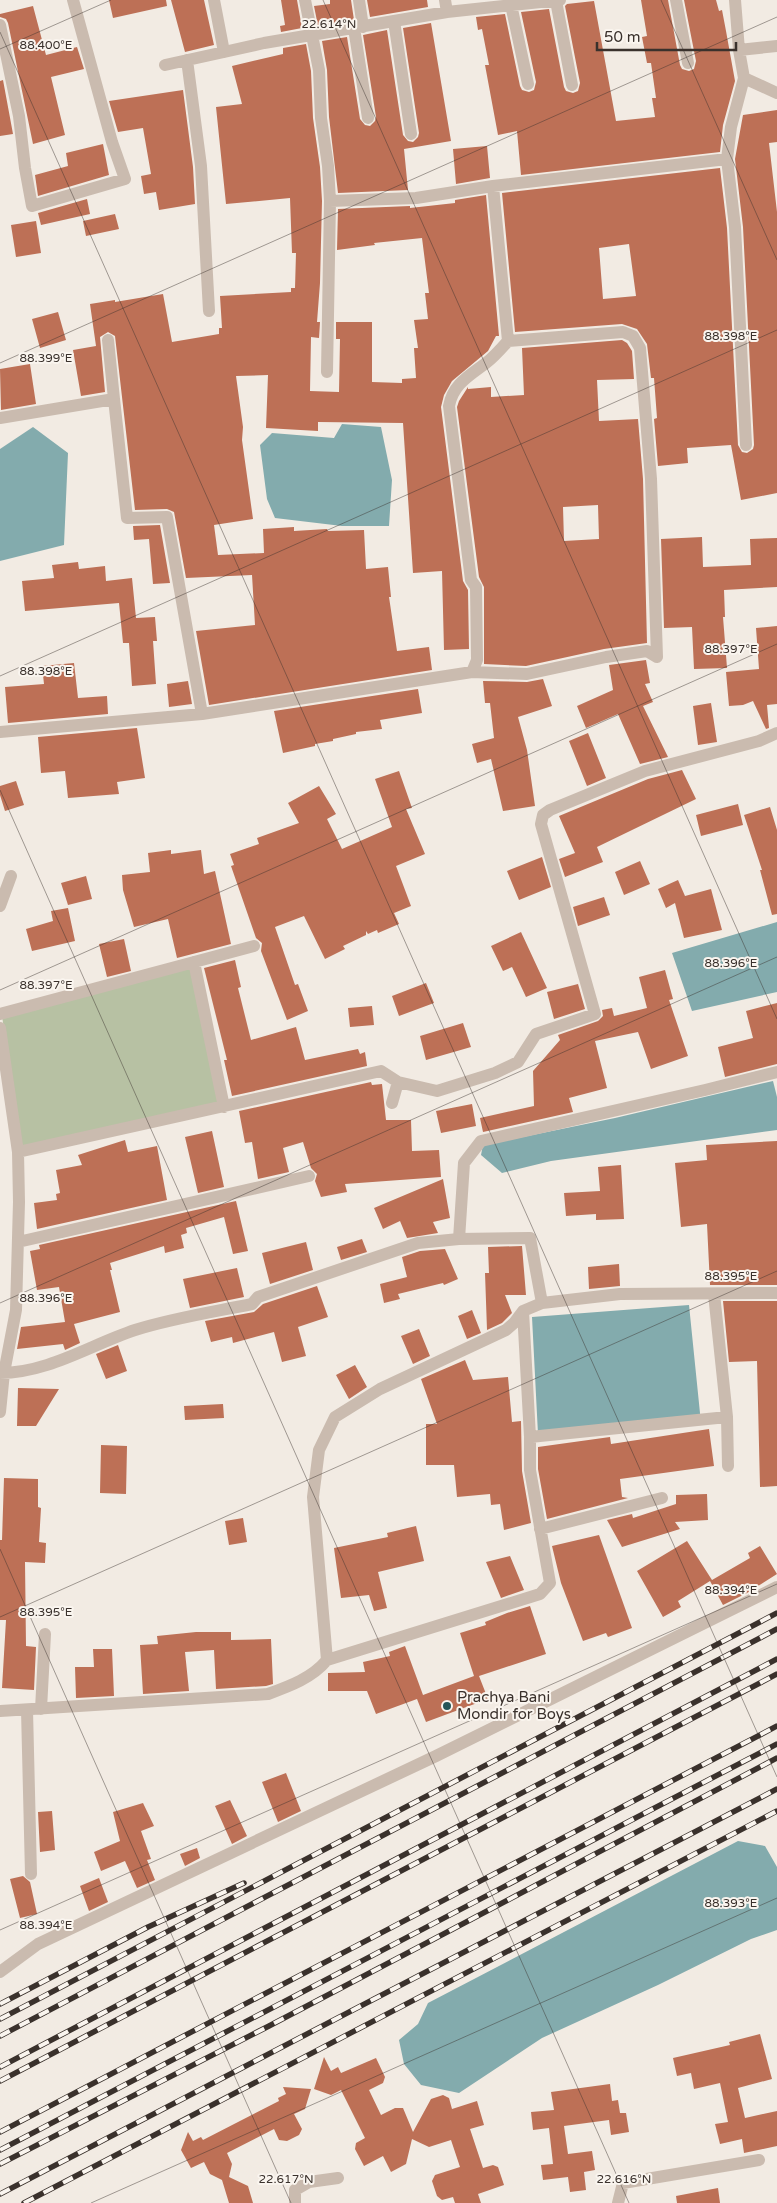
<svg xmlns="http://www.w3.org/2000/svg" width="777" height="2203" viewBox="0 0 777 2203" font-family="'Varela Round',sans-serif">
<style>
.green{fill:#b7c1a3}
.water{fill:#83abad}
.building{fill:#bd7056;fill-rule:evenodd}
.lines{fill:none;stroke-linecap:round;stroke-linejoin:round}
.minor{stroke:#cabbaf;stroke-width:12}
.rail-casing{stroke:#3a312c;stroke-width:5.5}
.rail{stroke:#faf5ef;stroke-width:4;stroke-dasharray:11;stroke-linecap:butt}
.ticks{fill:none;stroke:#3a312c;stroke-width:1;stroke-opacity:0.45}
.poi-dot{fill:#255558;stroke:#faf5ef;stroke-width:2}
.labels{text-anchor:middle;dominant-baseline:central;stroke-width:4;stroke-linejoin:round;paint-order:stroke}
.poi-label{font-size:15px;fill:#3a312c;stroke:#faf5ef;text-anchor:start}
.ticks-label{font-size:12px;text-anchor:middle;fill:#3a312c;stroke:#faf5ef;stroke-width:4;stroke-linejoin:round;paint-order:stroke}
</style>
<rect width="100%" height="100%" fill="#f2ebe3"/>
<path class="green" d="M194 962 224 1107 22 1147 2 1016Z"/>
<path class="water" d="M342 424 381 427 392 480 389 526H342L275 518 267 499 260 445 272 433 334 438Z
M33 427 68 453 64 545 0 561V449Z
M777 922V992L692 1011 672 953Z
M773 1081 777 1097V1130L551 1161 502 1173 481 1155 483 1145 615 1118Z
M689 1305 701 1423 538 1434 532 1317Z
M738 1841 765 1846 777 1867V1930L751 1939 658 1985 542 2038 459 2093 421 2085 404 2064 399 2040 418 2024 428 2003Z"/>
<path class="building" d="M109 0H166L167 6 113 18Z
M171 0H204L214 45 185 52Z
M281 0H297L302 28 281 32 280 26 285 25Z
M330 0H351L354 20 318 26 314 6 330 4Z
M367 0H427L428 7 370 17Z
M641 0H668L680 65 682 69 689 71 694 69 696 61 684 0H716L719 11 722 10 726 31 735 81 723 125 720 152 521 175 517 131 498 135 485 65H489L482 29 478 30 476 17 505 14 520 86 522 90 529 92 534 90 536 82 521 12 549 9 564 87 566 91 573 93 578 91 580 83 565 6 567 4 594 1 616 121 655 117 652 98H656L651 63H647L642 37 647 36Z
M33 6 46 55 77 47 84 69 51 77 65 135 33 144 8 23 6 19 0 17V14Z
M431 23 451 141 404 149 408 190 338 193 329 117 327 70 322 41 347 37 360 119 365 125 370 126 375 121 376 117 363 35 387 30 403 135 408 141 413 142 418 137 419 133 403 28Z
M306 44 311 71 313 118 320 167 322 201 320 283 317 322H320L319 338 311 337 310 391 339 392 340 339H336V322H372V382L402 383V379L416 378 414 348H418L414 320 428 319 425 293H429L422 238 374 243 375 245 337 250 338 209 410 206V208L455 203V200L486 195 499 336H496L488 351 452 381 444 395 441 407 463 581 468 590 469 649 444 650 442 571 413 573 403 423 318 422V431L266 428 268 375 236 376 243 427 242 440 253 519 214 525 218 555 264 553 263 529 294 527V531L327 529 328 531 364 530 366 569 388 567 391 597H389L397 651 429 647 432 670 209 705 196 631 255 625 252 575 186 578 174 512 167 509 135 510 115 336 108 332 100 337 105 392 81 396 73 350 96 346 90 304 115 300V302L163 294 172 342 219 334V328H222L220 296 291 292V288H295L296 253H292L290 198 226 204 216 107 242 104 232 66 283 54V48Z
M3 80 13 134 0 136V81Z
M183 90 193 167 195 204 159 210 156 192 144 194 141 176 151 174 143 128 118 132 109 101Z
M777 110V142L769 143 777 212V493L741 500 731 445 687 448 688 463 658 466 654 419 657 418 654 378H651L647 344 637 329 622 324 515 332 502 193 720 168 727 228 738 445 742 452 747 453 753 449 754 445 743 227 735 159 743 115ZM629 244 636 296 603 299 599 248Z
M103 144 109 175 38 196 35 175 68 166 66 153Z
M487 146 490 178 456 184 453 149Z
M87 199 90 214 41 225 38 213Z
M115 214 119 229 86 236 83 221Z
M36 221 41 253 16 257 11 225Z
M58 312 66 340 40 348 32 319Z
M622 340 627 343 632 351 634 379 597 380 599 421 638 419 643 479 647 643 604 649 526 666 484 664V587L479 577 457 407 459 401 468 387V389L491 387V397L524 395 522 348ZM598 505 599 539 564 541 563 507Z
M30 364 36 404 1 410 0 369Z
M160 525 170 583 153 584 149 539 134 540 133 526Z
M702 537 703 567 751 565 750 539 777 538V587L724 590 725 617H723L727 668 694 669 692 627 664 628 661 539Z
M78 562 79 569 105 566 106 581 132 578 136 618 155 617 157 641H153L156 684 132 686 129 643H123L119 603 25 611 22 581 54 578 52 565Z
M777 626V704L767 705 769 728 766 729 753 701 743 705 729 706 726 672 759 669 756 628Z
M646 660 650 683 645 684 653 702 643 706 668 757 640 764 618 714 586 728 577 706 613 690 609 665Z
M74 663 78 698 107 696 108 714 8 723 5 687 44 684 42 666Z
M543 679 552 706 518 717 527 750 535 806 503 811 491 759 477 763 472 744 494 738 490 703H485L483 681 527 682Z
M188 681 192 704 169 707 167 684Z
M418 689 422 713 380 720 382 729 356 732V734L333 739V741L315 744V746L283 753 274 711Z
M711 703 717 742 698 745 693 706Z
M137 728 145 778 117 782 119 794 68 798 65 771 41 773 38 737Z
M588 733 606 778 587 786 569 741Z
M682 770 696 799 597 847 603 862 565 877 559 859 575 853 559 816 648 779Z
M399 771 412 808 406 809 425 854 396 866 411 906 394 913 399 924 378 933 377 930 368 934 366 931V935L343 946 345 949 325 959 304 916 275 927 295 985 298 984 308 1011 287 1020 261 951 262 943 256 938 231 866 234 865 230 854 259 844 257 838 299 823 288 803 319 786 336 814 327 819 342 849 392 827 375 779Z
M16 781 24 805 5 811 0 795V786Z
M738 804 743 825 701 836 696 815Z
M770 807 777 830V914L772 915 760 870H762L744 815Z
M171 850V854L201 850 204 874 215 871 231 944 177 958 168 919 134 927 123 890 122 875 150 872 148 853Z
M542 857 551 887 519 900 507 871Z
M640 861 650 884 624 895 615 872Z
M86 876 92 899 68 905 61 883Z
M678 880 685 896 711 889 722 930 684 938 675 903 666 908 658 889Z
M604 897 610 915 578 926 573 907Z
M68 908 75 941 32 951 26 929 53 921 51 911Z
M521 932 547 988 526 997 512 967 503 971 491 946Z
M124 939 131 971 107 977 99 944Z
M235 960 241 987 238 988 251 1040 296 1027 305 1060 358 1049 360 1054 365 1052 367 1066 232 1096 224 1060H227L204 968Z
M665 970 673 999 669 1000 688 1056 651 1069 638 1032 595 1041 607 1088 569 1098 573 1112 483 1132 480 1118 534 1106 533 1071 560 1040 558 1035 598 1021 603 1016 602 1010 612 1008 614 1016 647 1008 639 977Z
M426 983 434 1003 399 1016 392 996Z
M578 984 585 1009 554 1019 547 992Z
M777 1003V1064L725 1077 718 1047 753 1038 746 1011Z
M372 1006 374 1025 350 1027 348 1008Z
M463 1023 471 1047 426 1060 420 1036Z
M371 1082 372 1085 382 1084 386 1120H411L412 1151 439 1150 441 1177 345 1184 347 1192 321 1197 315 1181 317 1174 311 1168 303 1142 283 1148 289 1172 258 1179 252 1142 245 1143 239 1111Z
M472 1104 476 1126 441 1133 436 1111Z
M212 1131 224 1187 198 1193 185 1137Z
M125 1140 128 1152 157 1146 167 1200 37 1229 34 1203 57 1200 56 1194 60 1193 56 1170 82 1165 78 1155Z
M777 1141V1285H710L707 1224 681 1227 675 1163 707 1160 706 1145Z
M621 1165 624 1219 596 1220V1214L566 1216 564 1193 600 1191 598 1167Z
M443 1179 450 1218 433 1222 438 1233 407 1238 400 1221 383 1229 374 1208Z
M236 1201 248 1251 233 1254 224 1217 186 1228 187 1233 181 1235 184 1248 165 1253 164 1246 110 1263 112 1270H110L120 1312 74 1324 80 1343 65 1350 63 1344 17 1349 21 1327 65 1322 59 1287 37 1290 30 1251 40 1249 39 1245Z
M362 1239 367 1252 341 1260 337 1247Z
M306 1242 313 1270 270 1284 262 1253Z
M522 1246 526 1295H505L512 1313 502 1323 487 1330 485 1273H489L488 1247Z
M445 1249 458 1279 444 1285 443 1283 398 1294 400 1299 384 1303 380 1284 407 1277 402 1257 420 1251Z
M619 1264 620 1286 589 1289 588 1267Z
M237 1268 244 1297 190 1308 183 1279Z
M317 1286 328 1317 298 1327 306 1356 282 1362 274 1332 233 1343 232 1337 211 1342 205 1321 254 1312 263 1304Z
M723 1301H777V1486L760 1487 757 1361 729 1362Z
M472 1310 481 1333 467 1339 458 1316Z
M419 1329 430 1356 413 1364 401 1336Z
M118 1345 127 1371 106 1379 96 1354Z
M465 1360 473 1380 508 1377 512 1422 521 1421 522 1471 531 1523 504 1530 500 1504 491 1505 490 1494 457 1497 454 1465H426V1424H437L421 1379Z
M355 1365 367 1387 349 1399 336 1375Z
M18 1388 59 1389 36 1426H17Z
M223 1404 224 1418 185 1420 184 1406Z
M709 1429 714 1466 620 1479 622 1497 628 1498 547 1519 538 1469V1447L610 1437 611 1444Z
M101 1445 127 1446 126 1494 100 1493Z
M4 1478 38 1479V1507L41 1508 39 1542 46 1543 45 1563 25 1562 26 1646 36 1647 34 1690 2 1688 6 1620H0V1540H2Z
M707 1494 708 1520 675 1522 680 1529 622 1547 607 1520 632 1514 633 1518 676 1504V1495Z
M243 1518 247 1542 229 1545 225 1521Z
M416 1526 424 1561 378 1572 387 1608 374 1611 369 1595 341 1598 334 1548 388 1537 387 1533Z
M599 1535 632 1628 608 1637 606 1633 583 1641 561 1583 552 1546Z
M687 1541 712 1580 750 1558 748 1553 760 1546 777 1574 747 1593 723 1605 710 1581 678 1601 681 1607 663 1617 637 1571Z
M510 1556 524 1590 501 1598 486 1562Z
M530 1606 546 1654 479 1676 488 1699 426 1722 417 1699 376 1714 367 1691H328V1673L365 1672 363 1662 390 1656 389 1652 405 1646 423 1695 474 1676 460 1633 486 1625 485 1622 507 1613Z
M196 1632H231V1640L271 1639 273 1684 266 1686 216 1689 214 1650 185 1652 189 1691 143 1694 140 1645 158 1644 157 1636Z
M93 1649H112L114 1696 76 1698 75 1667H94Z
M286 1773 301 1811 278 1822 262 1782Z
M230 1800 247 1836 232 1844 215 1806Z
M143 1803 154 1826 141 1831 151 1859 147 1860 155 1880 137 1888 125 1861 101 1871 94 1852 120 1841 113 1812Z
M52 1811 55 1850 40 1852 38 1812Z
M197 1848 200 1858 185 1866 180 1854Z
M23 1876 30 1882 37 1914 20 1918 10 1879Z
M99 1878 108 1902 89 1911 80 1886Z
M760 2034 772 2079 738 2088 745 2118 777 2111V2146L744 2153 742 2139 720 2144 715 2124 728 2122 720 2083 694 2089 691 2073 677 2076 673 2058 730 2045 729 2042Z
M324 2057 331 2071 338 2067 341 2073 376 2058 385 2077 383 2083 369 2090 381 2115 395 2108H403L413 2132 431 2099 443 2095 449 2098 452 2109 477 2101 484 2125 470 2129 483 2168 493 2165 498 2167 504 2185 478 2194 481 2203H455L453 2197 442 2200 437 2196 432 2181 435 2175 460 2167 451 2140 429 2147 412 2139 406 2164 391 2172 383 2156 364 2166 355 2149 356 2143 365 2138 341 2090 331 2095 314 2089Z
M610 2084 612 2101 618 2100 620 2113H626L629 2132 611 2135 609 2120 564 2126 568 2154 592 2151 595 2170 584 2172 586 2190 570 2192 568 2177 543 2180 541 2165 553 2164 549 2128 533 2130 531 2112 554 2110 551 2092Z
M283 2087 311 2089 305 2109 294 2114 302 2129 299 2135 287 2141 279 2140 274 2129 227 2153 232 2164 229 2177 248 2186 253 2203H229L222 2180 210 2174 204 2162 191 2168 181 2150 188 2132 193 2141 201 2137 203 2140 279 2101 278 2098 286 2094Z
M718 2188 720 2203H677L676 2196Z"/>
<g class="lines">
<path class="minor" d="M214 0 224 52 264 43 447 12 560 0
M305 0 319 70 321 118 328 166 330 201 327 372
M359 0 363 27
M445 0 447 12
M510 0 528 84
M676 0 688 63
M735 0 739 50 744 78 731 127 727 159 735 227 746 445
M556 1 572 85
M394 21 411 134
M0 25 19 116 25 168 32 206 125 179 112 142 73 0
M354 28 368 118
M739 50 777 46
M187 60 201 166 209 311
M165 65 224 52
M744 78 777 93
M330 201 416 198 493 186 727 159
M108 340 114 399
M508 341 623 332 633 336 640 348 651 479 657 657
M0 418 114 399 127 518 167 517 202 714
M472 672 477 660 476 587 471 580 449 406C453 384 469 376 486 363 494 357 501 349 508 341L493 186
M0 732 202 714 472 672 527 674 606 657 647 651 657 657
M0 906 11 876
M194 962 224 1107
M0 1014 254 946
M0 1028 18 1152 19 1202 16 1310 4 1373 0 1412
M398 1082 437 1091 495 1073 518 1062 536 1034 595 1014 541 824 543 815 550 810 645 771 759 741 777 733
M18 1152 381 1071 398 1082 392 1103
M459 1239 530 1238 542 1303
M18 1242 309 1176
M714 1294 727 1417 728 1466
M0 1373C48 1373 90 1345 135 1330 173 1318 213 1312 252 1304L258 1297 418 1243 459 1239 464 1163 481 1141 705 1090 777 1072
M530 1437 727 1417
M540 1529 662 1498
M327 1660 540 1594 550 1583 530 1470V1437L523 1311
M41 1709 45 1634
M27 1710 31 1874
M0 1711 268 1694C290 1686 312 1678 327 1660L313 1497 319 1450 335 1417 380 1389 506 1330 514 1323 523 1311 542 1303 620 1294 777 1293
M0 1972 38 1944 436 1756 777 1587
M295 2203V2190L309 2182 338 2178
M618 2203 623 2183 759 2160"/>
<defs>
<path id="rail" d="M0 2004 148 1927 244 1883
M0 2019 777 1613
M0 2036 777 1629
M0 2067 777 1659
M0 2081 777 1674
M0 2132 777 1726
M0 2150 777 1744
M0 2164 269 2026 777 1758
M0 2194 777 1789
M24 2203 777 1811"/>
</defs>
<use href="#rail" class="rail-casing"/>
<use href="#rail" class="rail"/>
</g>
<path class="ticks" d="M323 0 777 1019M661 0 777 260M0 32 777 1777M0 49 111 0M0 363 777 17M0 676 777 330M0 790 629 2203M0 990 777 644M0 1303 777 957M0 1549 291 2203M0 1617 777 1271M0 1930 777 1584M91 2203 777 1898"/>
<circle class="poi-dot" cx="447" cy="1706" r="5"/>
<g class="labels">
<g class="poi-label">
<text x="457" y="1697">Prachya Bani<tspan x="457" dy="17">Mondir for Boys</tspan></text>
</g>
</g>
<g class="ticks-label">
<text x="329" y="28">22.614°N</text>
<text x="46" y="49">88.400°E</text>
<text x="731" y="340">88.398°E</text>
<text x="46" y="362">88.399°E</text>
<text x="731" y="653">88.397°E</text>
<text x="46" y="675">88.398°E</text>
<text x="731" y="967">88.396°E</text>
<text x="46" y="989">88.397°E</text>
<text x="731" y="1280">88.395°E</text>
<text x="46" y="1302">88.396°E</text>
<text x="731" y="1594">88.394°E</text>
<text x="46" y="1616">88.395°E</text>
<text x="731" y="1907">88.393°E</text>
<text x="46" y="1929">88.394°E</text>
<text x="286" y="2183">22.617°N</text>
<text x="624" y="2183">22.616°N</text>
</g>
<path d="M597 42v8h139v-8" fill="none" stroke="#3a312c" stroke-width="2.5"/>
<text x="604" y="42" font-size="15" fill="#3a312c" stroke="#faf5ef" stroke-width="4" paint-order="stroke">50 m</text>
</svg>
